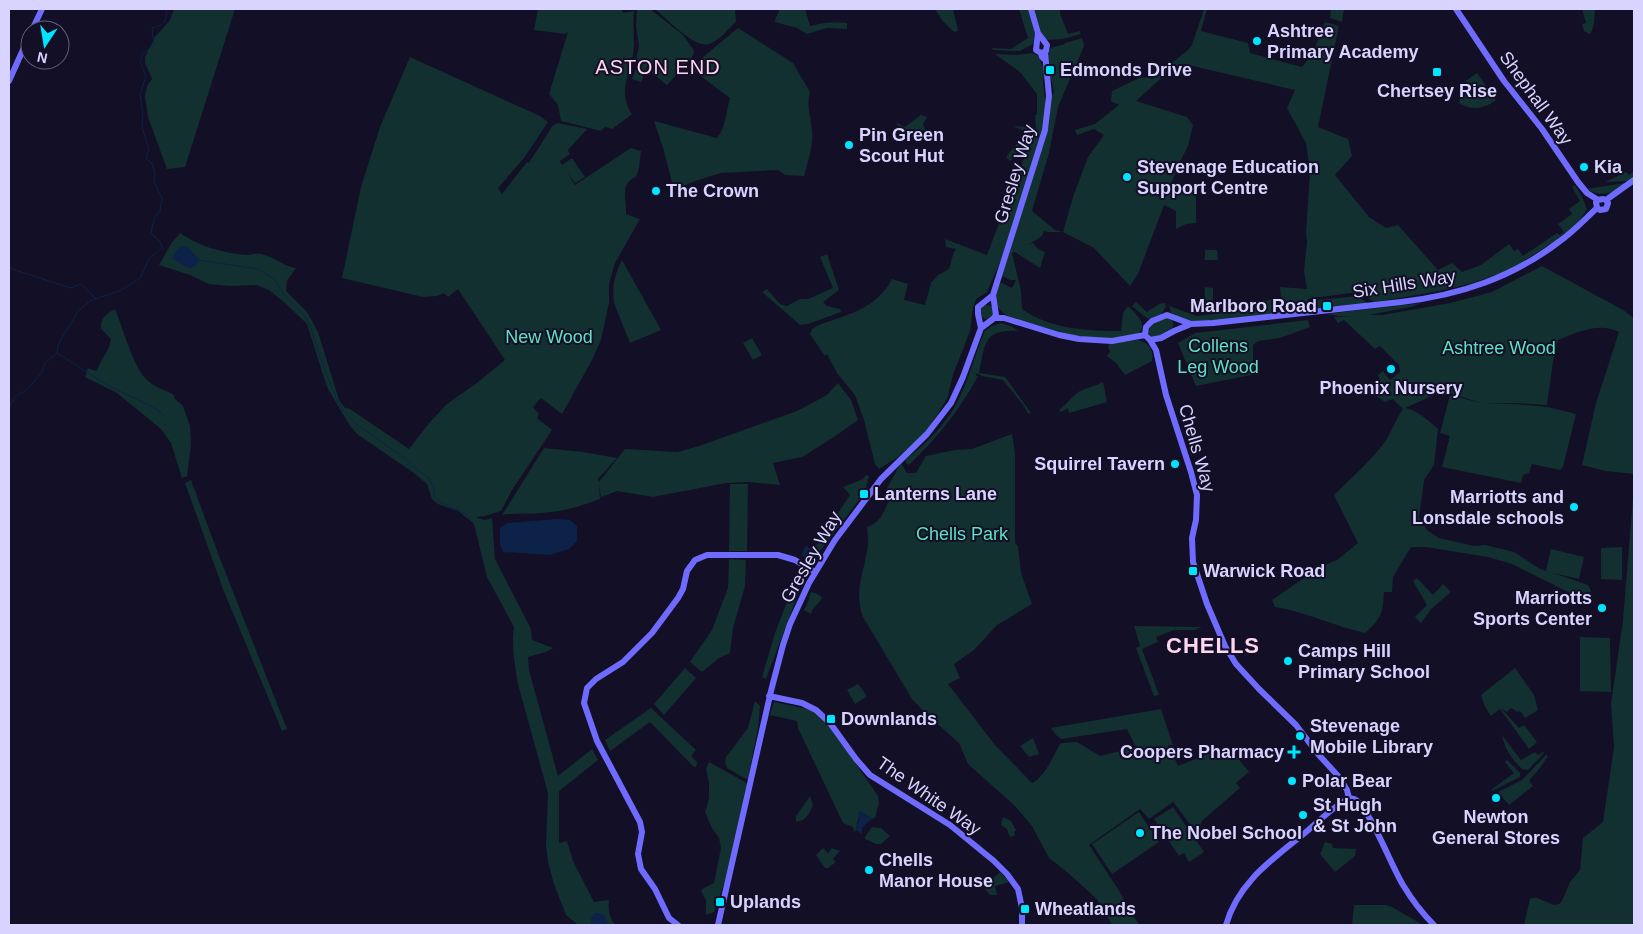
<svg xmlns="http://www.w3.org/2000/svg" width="1643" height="934" viewBox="0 0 1643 934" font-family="Arial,sans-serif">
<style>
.green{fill:#12302f}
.water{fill:#0c2248}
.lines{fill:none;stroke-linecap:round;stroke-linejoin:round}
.stream{stroke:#0c2248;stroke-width:1}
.secondary{stroke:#6f6bff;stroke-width:6}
.poi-dot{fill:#00e5ff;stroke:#130f26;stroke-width:2}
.labels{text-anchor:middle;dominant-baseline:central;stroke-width:4;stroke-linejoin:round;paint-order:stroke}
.poi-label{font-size:18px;font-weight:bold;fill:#d9d4ff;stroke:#130f26;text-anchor:start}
.street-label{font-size:18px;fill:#d9d4ff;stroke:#130f26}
.park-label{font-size:18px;fill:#5fe0c0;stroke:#130f26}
.quarter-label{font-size:20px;letter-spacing:1px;fill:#ffd6f0;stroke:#130f26}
.district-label{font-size:22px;font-weight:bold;letter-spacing:1px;fill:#ffd6f0;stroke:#130f26}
</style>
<rect width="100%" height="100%" fill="#130f26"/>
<path class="green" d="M174 9H235L185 167 167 169 148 117 145 96 147 86 152 79 145 63V57L155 37 170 20Z
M538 9H621L623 13 634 11C633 23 634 35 634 47 632 72 616 90 632 114L612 129 605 127 601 131 561 121 558 105 549 94 568 32 565 34 534 30Z
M637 9H650L683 35 693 49 694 53 691 59 667 85 648 70V64L641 82 632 79 639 60 636 59 639 46 636 26Z
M655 9H735L736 22C728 29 719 41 709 44 695 49 666 18 655 9Z
M780 9H805L810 26C823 23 834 21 847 23V29L827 28 807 34 797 28 775 22V20Z
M935 9H953L958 31 954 32 942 20Z
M1019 9H1029L1035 34 1033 44 1020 51 993 50 992 48 1011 49 1028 38Z
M1033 9H1060V14L1068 34 1080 31 1081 34 1063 39 1046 40 1042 36Z
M1204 9H1207L1201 31 1248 43 1250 53 1302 67 1312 55 1325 22 1339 26 1318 127 1348 139 1352 156 1335 175 1369 217 1386 228 1398 225 1438 270 1452 263 1462 272 1481 265 1509 244 1514 251 1518 249 1523 256 1557 233 1560 235 1564 232 1558 224 1572 214 1569 209 1580 201 1572 187 1575 185 1583 199 1587 209C1578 226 1560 238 1544 248 1529 257 1515 268 1498 274 1458 290 1415 295 1374 302L1358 292 1313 298 1308 299V301L1358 296 1368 304 1341 307 1329 305 1312 310 1285 312 1282 308 1280 287 1307 289 1304 271 1307 242 1306 233 1310 172 1306 143 1287 108 1295 90 1184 64 1170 70 1136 101 1187 117 1193 125 1188 146 1178 166 1172 182 1184 187 1196 189V223L1186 224 1176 229V211L1164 205 1138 274 1130 286 1094 248 1063 232H1048L1044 231 1042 236 1028 245 1033 243 1038 249 1045 252 1040 268 1015 252 1012 253 1021 291 1022 309C1050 329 1087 331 1121 331L1123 313 1128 306C1135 313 1151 326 1136 335L1105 339 1069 335 1008 316C994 308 994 299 998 284L1002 283 1012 288 1016 280H1010L1002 276 1049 125 1051 99 1054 91 1049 69H1050L1048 57 1049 50 1053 47 1065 44V43L1082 38 1084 46 1058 107 1049 153 1032 211 1055 230 1063 232 1073 197 1088 157 1104 135 1094 129 1077 135 1075 130 1095 124 1119 105 1111 101 1112 91 1139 78 1149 77 1152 79 1188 50 1192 45Z
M1331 9H1344L1342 22 1330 18Z
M1582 9H1595L1594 24 1591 33 1589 34 1584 31 1582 24 1586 23Z
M738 28 793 63 810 92C805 108 814 124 812 141 811 152 807 165 804 176L785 175 778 170 721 173 695 181 674 190 663 148 654 121 717 138C726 127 726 112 730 98L690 68Z
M1032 53 1038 55 1045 72 1043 81 1046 111 1044 127 1005 251 987 292 976 299 973 308 970 331 953 375 947 399 930 426 922 436 898 457 879 469 875 464 864 420 855 395 837 373 827 354 825 356 810 334 812 329 817 326C847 314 876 310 892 279L908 284 904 300 925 305 931 283 938 275 949 269C951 263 952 255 956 249L946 247 945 239 987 255 1001 218 1004 205 1010 201 1029 143 1010 161 1006 157 1019 141 1029 133 1013 126 1036 128 1035 115H1037V94L1020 72 995 54 1016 55Z
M410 57 540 116 548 122 524 158 498 188 502 194 527 162 529 163 553 125 558 123 587 129 568 150 570 154 560 161 562 165 572 158 585 177 575 183 567 172 575 185 631 148 641 151 639 168 636 177C619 183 627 200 626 214L640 219 615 263 609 284V303L601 340 592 360 562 414 541 398 533 407 539 414 537 418 552 430 512 490 501 511 485 516 476 517 484 520 492 518 495 559 531 629 532 640 553 648 546 652 528 657 529 670 558 776 592 749 598 760 559 791V843L567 841 573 861 594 902 609 900C608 911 609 916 615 925H578L566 915 554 884 548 862 546 845 548 793 518 684C515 666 511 645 514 627L487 577 474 524 471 521 458 511 438 504 432 499 427 484 414 473 357 434 350 426 327 387 307 324 285 303 269 290 256 285 229 286 209 284 190 275 159 265 171 244 180 233C199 246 222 253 246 255 251 255 256 253 261 254 269 256 275 259 282 263 286 266 292 267 296 268L287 281 286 291 307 312 318 332 339 400 345 408 350 409 409 449 430 422 447 404 478 382 505 360 458 289 448 297 444 293 437 296 423 297 342 278 361 187 380 127Z
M1477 73 1496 100C1484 109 1471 111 1459 103L1462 89 1457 87Z
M921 115 927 117 923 124 928 137 926 138 920 135 908 138 904 134 903 129 897 125V123L905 127Z
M1634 171V178L1630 181 1605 182 1626 172 1629 175Z
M1625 183C1615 195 1599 197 1587 189Z
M1205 250H1217L1218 260H1205Z
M827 254 839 290 823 302 827 306 840 309 841 312 808 324 800 325 762 292 767 289 780 304 787 306 800 299H808L833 288 820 257Z
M622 260 661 330 630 343 614 303C612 286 614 276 622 260Z
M1542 266 1623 310 1634 318V474L1605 471 1582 465 1596 403 1619 332C1599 322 1578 332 1558 340L1553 361 1547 405 1516 403 1484 404 1443 391 1405 408C1417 410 1428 420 1438 429L1434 465 1424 480 1419 518 1428 531 1439 538 1474 546 1485 545 1514 552 1540 569 1546 571 1551 549 1584 557 1579 579 1553 573 1588 585 1591 591 1586 601 1512 564 1488 557 1426 547H1411L1393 577 1392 592H1384C1383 613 1381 619 1365 633 1334 626 1306 612 1275 607L1272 600 1320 567 1337 560 1358 543 1334 495C1351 478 1370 462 1384 443 1392 432 1395 420 1403 409L1393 399 1385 402 1375 395 1380 381 1378 375 1383 371 1390 380 1400 372 1399 365 1380 346 1375 349 1344 320 1338 323 1334 317 1352 316H1339L1326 314 1422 303 1411 307 1369 315H1382L1450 303 1492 292Z
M1205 287 1213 288V309L1204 307Z
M1273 299 1276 301 1277 309 1273 314 1193 323 1175 315 1171 313 1169 306 1197 316 1256 309 1255 303Z
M1136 302 1147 312 1159 304 1165 303 1166 307 1161 314 1149 319 1144 316 1132 306Z
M980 312a7 7 0 1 1 14 0a7 7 0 1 1-14 0Z
M115 309C122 326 134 368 146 379 154 387 164 390 173 394L175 399 183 406 190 426 191 444 187 476 182 478 171 443 161 429 117 393 85 377 88 368 96 371 109 347 111 339 101 329C100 318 106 314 115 309Z
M1164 318H1171L1173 323V327L1157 337 1150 336 1148 333 1150 325Z
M1308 320 1310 327 1280 338 1258 341 1253 345V362L1256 374 1196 386 1178 343 1195 333Z
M1001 323 1013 327 1018 331C983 329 985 345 979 373L1005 377 1031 413 1028 414 1024 406 1003 380 982 376 977 373 976 376H978C961 409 935 440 909 465L906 463V459C929 442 951 419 962 392 971 372 976 350 985 331L992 326Z
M752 338 762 355 753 360 743 343Z
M1138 340C1149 343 1154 349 1152 361L1125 375 1116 363 1107 356 1110 352 1108 346 1110 343Z
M1103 382 1107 402 1069 413 1068 408 1061 412 1059 410C1067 404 1072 396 1080 391 1088 387 1096 386 1103 382Z
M838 383 851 400 858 420 834 437 802 457 773 463 780 485 749 482 726 483 653 497 617 491 601 497 599 483 600 499C581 506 562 512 542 513 529 514 515 513 502 515L544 448 583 452 617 458 598 479 599 482 625 449 678 452 699 446 797 411 827 395Z
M1450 395 1484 404H1516L1548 407 1576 414 1563 467 1560 470 1532 464 1529 473 1523 475 1521 483 1442 467 1450 436 1440 433Z
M1012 434 1015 453V543L1018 546 1021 573 1032 604 997 625 974 650 954 664 960 678 948 684 995 745 1032 783C1045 777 1053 756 1060 744L1062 743 1077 742 1100 756 1136 747 1127 729 1061 739 1056 735 1051 728 1161 709 1173 745H1168L1178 766 1228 746 1249 772 1236 783 1240 788 1204 819 1201 823 1200 837 1173 802 1149 819 1140 809 1089 845 1116 886 1139 925H1112L1097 899 1067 872 1049 858 1032 826 1015 806 968 764 959 743 925 713 912 699 863 617C854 593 863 575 867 551 869 543 868 535 867 527 881 523 885 509 890 498L887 488 901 463 907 473H916L926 456 955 450 972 449Z
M866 475 869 476 865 492 820 551 816 546 850 495 843 487 863 479Z
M191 480 219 556 287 729 282 731 223 589 185 483Z
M730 484H748L747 551H729Z
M1634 485V925H1524L1530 899 1532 898H1537L1554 905 1559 904 1562 901 1570 882 1580 870 1583 838 1603 822 1614 747 1611 704 1623 620Z
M1622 547V580L1601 579V548Z
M729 559 746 560 745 586 733 628 730 653 719 658 702 672 690 662 712 630 728 588Z
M1417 578 1433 595 1443 584 1451 592 1431 609 1421 623 1415 617 1427 605 1413 581Z
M794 584 800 587 798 594 766 679 762 677 775 633Z
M811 592 815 593 822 597C820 604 812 607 811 614L804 610 808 602Z
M1134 626 1202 627 1194 630H1174L1156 637 1158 642 1142 649 1159 695 1154 696 1136 648 1140 646Z
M1580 637 1610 638 1611 692 1580 691Z
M685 668 696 678 664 715 654 704Z
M1515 668 1534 695 1538 710 1525 718 1520 711 1518 712 1511 708 1507 712 1501 708 1519 728 1524 725 1537 742 1529 749 1500 709 1491 716 1485 707 1481 695Z
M858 684 867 696 855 704 847 690Z
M755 701 760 706 758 728 748 778 746 779 727 768 725 762 726 757 748 728Z
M774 702 812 710 832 729 878 796 879 803 875 818 872 819 860 811 855 833 853 827 843 823 798 728 797 721 770 715Z
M651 708 696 750 691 756 697 762 696 767 693 766 650 722 610 751 605 740Z
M1502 735 1521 760 1535 752 1538 755 1543 752 1544 753 1528 770 1522 769C1512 759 1505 750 1502 735Z
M1033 738 1039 754 1029 757 1020 746Z
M1546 755 1548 756C1542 765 1537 773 1529 780L1533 786 1509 805 1498 792 1522 780Z
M1507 760 1520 773V777L1492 791V789L1514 773 1505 762Z
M709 762 745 782 747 784 725 881 714 912 706 915V900L701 891 704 888 714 883 721 848 719 838 712 828 705 812 709 799V782L706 769Z
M810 796 813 805C809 814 806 821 796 822V816Z
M1173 807 1204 852 1189 862 1184 853 1179 856 1154 819Z
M1139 812 1159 842 1112 874 1092 844Z
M1003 817 1011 821 1016 830 1014 832 1015 835 1011 837 1009 835 1007 829 1001 825Z
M872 827 881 828 890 836 881 844H876L865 839V837Z
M1325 842 1332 844 1333 848 1356 849 1355 856 1335 872 1320 854 1322 850Z
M823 848 828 853 832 848 840 851 833 859 836 862 828 868H825L816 855Z
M1000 872 1009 882 995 886 997 895H990L984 887Z
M1354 905H1386L1392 907 1423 925H1352Z"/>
<path class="water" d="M182 246 188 247 199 260C191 276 183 263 172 259L176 251Z
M557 519 570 520 577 526V541L569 549 550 555 503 552 500 544V528L507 523Z
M806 546 815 551 810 560 801 555Z
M860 811 872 819 862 828V834L856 830 859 820 858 814Z
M595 913H599L604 915 609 925H591V918Z"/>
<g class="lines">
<path class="stream" d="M199 260 258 269 274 279 284 294 305 316 310 326 323 366 337 400
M9 268 71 288 81 284 96 299
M57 353 109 386 151 406 164 415
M338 401 343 411 355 423 407 460 416 469 429 478 434 488V497C445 508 461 508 471 519
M9 408 15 397 28 389 42 372 44 364 57 353 58 345 78 311 90 301 121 290 140 278 149 259 162 248 161 243 151 233 154 219 160 211 162 198 154 182 155 173 152 164 146 158 149 149 142 127 143 114 140 94 146 76 140 62 142 55 154 45 152 28C166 24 165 23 167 9"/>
<path class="secondary" d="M1031 9 1038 33 1036 50 1041 53 1042 57 1045 60
M1456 9 1504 81 1542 129 1578 182 1587 193 1598 200
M32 30 42 9
M1038 33 1047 45 1046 51 1042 53
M9 81 30 34
M1598 200 1603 199 1606 200 1634 180
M1597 208 1600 210 1606 209 1608 203 1606 200
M994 318H1004L1059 335 1079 339 1112 341 1145 335
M981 328 993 319 996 315 993 295
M1150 340 1161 338 1174 331 1191 324
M769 696 802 703 816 710 830 723 856 759 870 775 950 825 994 861 1007 874 1018 889 1022 908V925
M1349 798 1347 790 1339 777 1318 754 1296 725 1259 689 1236 664 1225 646 1207 604 1193 562 1192 538 1196 520 1197 495 1191 472 1166 395 1156 350 1150 340 1145 335 1146 327 1152 321 1167 315 1191 324 1213 323 1401 302C1460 295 1512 278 1560 241 1573 232 1585 219 1597 208L1596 202 1598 200
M1349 798C1352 799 1353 798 1356 800 1370 810 1392 867 1403 885 1412 900 1422 913 1434 925
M678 925 669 918 655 889 641 869 638 854 642 832 640 822 597 741 584 703 587 688 596 679 623 662 652 633 678 598 683 589 687 571 695 560 707 555H778L795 560 815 572
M718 925 771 691 783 645 790 624 809 583 835 540 881 479 927 434 951 403 963 377 981 328 978 314V307L993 295 1045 130 1049 96 1045 52
M1226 925C1238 882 1273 859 1306 832 1319 821 1333 807 1349 798"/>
</g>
<g class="poi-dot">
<circle cx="1257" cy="41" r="5"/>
<rect x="1045" y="65" width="10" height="10" rx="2.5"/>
<rect x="1432" y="67" width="10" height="10" rx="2.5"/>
<circle cx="849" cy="145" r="5"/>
<circle cx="1584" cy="167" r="5"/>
<circle cx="1127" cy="177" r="5"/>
<circle cx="656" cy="191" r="5"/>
<rect x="1322" y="301" width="10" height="10" rx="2.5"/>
<circle cx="1391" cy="369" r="5"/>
<circle cx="1175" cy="464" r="5"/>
<rect x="859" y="489" width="10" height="10" rx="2.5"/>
<circle cx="1574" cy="507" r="5"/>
<rect x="1188" y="566" width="10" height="10" rx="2.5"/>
<circle cx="1602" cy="608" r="5"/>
<circle cx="1288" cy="661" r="5"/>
<rect x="826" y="714" width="10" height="10" rx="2.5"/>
<circle cx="1300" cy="736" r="5"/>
<path d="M1291.5 744.5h5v5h5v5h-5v5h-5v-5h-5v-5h5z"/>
<circle cx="1292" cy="781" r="5"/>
<circle cx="1496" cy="798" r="5"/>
<circle cx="1303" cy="815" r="5"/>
<circle cx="1140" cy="833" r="5"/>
<circle cx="869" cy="870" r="5"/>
<rect x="715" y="897" width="10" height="10" rx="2.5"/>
<rect x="1020" y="904" width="10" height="10" rx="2.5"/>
</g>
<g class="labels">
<g class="poi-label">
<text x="1267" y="31">Ashtree<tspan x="1267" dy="21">Primary Academy</tspan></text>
<text x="1060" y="70">Edmonds Drive</text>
<text x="1437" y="91" text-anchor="middle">Chertsey Rise</text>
<text x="859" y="135">Pin Green<tspan x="859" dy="21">Scout Hut</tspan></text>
<text x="1137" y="167">Stevenage Education<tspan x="1137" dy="21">Support Centre</tspan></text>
<text x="1594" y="167">Kia</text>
<text x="666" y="191">The Crown</text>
<text x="1317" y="306" text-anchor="end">Marlboro Road</text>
<text x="1391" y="388" text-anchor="middle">Phoenix Nursery</text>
<text x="1165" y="464" text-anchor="end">Squirrel Tavern</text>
<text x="874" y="494">Lanterns Lane</text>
<text x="1564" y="497" text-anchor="end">Marriotts and<tspan x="1564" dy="21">Lonsdale schools</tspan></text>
<text x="1203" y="571">Warwick Road</text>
<text x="1592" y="598" text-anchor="end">Marriotts<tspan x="1592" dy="21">Sports Center</tspan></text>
<text x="1298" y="651">Camps Hill<tspan x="1298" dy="21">Primary School</tspan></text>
<text x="841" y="719">Downlands</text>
<text x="1310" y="726">Stevenage<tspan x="1310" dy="21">Mobile Library</tspan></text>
<text x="1284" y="752" text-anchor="end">Coopers Pharmacy</text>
<text x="1302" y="781">Polar Bear</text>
<text x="1313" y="805">St Hugh<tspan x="1313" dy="21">&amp; St John</tspan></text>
<text x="1496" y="817" text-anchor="middle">Newton<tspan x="1496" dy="21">General Stores</tspan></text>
<text x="1150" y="833">The Nobel School</text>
<text x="879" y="860">Chells<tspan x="879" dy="21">Manor House</tspan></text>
<text x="730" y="902">Uplands</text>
<text x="1035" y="909">Wheatlands</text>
</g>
<g class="street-label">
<text transform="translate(1536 98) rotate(54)">Shephall Way</text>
<text transform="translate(1015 174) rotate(-73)">Gresley Way</text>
<text transform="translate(1404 284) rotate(-9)">Six Hills Way</text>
<text transform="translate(1197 448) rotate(74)">Chells Way</text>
<text transform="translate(811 557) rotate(-60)">Gresley Way</text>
<text transform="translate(929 796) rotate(35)">The White Way</text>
</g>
<g class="park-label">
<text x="549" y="337">New Wood</text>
<text x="1218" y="346">Collens<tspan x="1218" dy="21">Leg Wood</tspan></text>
<text x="1499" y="348">Ashtree Wood</text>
<text x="962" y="534">Chells Park</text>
</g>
<g class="quarter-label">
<text x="658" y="67">ASTON END</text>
</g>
<g class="district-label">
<text x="1213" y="645">CHELLS</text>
</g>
</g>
<rect width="1643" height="934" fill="none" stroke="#d9d4ff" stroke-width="20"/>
<g transform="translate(45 45) rotate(192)"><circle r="24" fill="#130f26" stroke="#625e7d"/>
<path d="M0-4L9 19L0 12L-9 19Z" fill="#00e5ff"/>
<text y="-8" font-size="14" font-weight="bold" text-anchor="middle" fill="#d9d4ff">N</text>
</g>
</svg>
